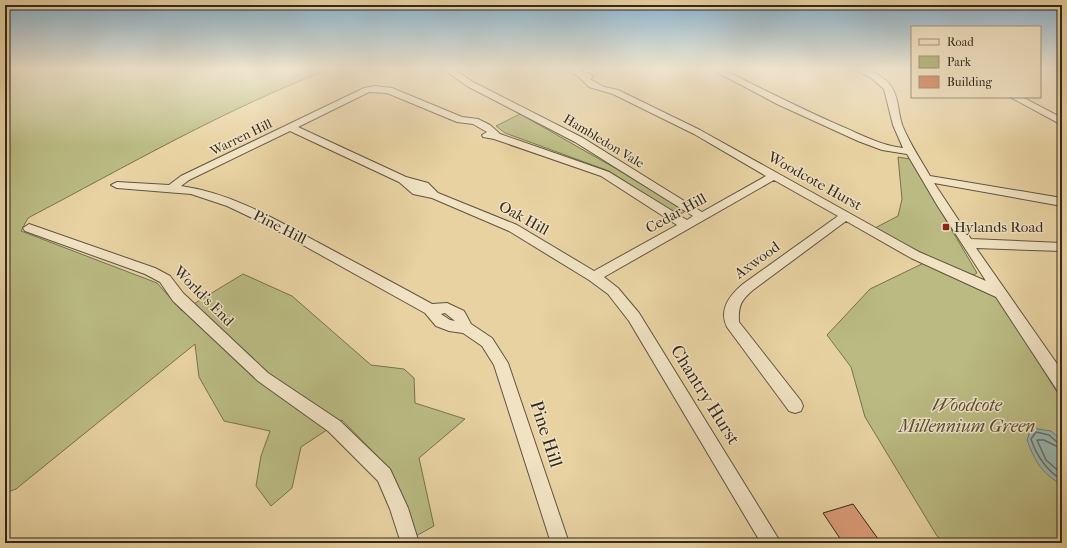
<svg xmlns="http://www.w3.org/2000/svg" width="1067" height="548" viewBox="0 0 1067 548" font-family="'IM FELL French Canon',serif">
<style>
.green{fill:#baba82;stroke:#767250}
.water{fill:#9ab5af;stroke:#707d75}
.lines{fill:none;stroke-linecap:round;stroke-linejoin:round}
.shore{stroke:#666f67;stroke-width:1.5}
.building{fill:#da9b77;stroke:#32291f}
.minor-casing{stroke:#605340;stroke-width:2}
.minor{fill:#f0e2c3;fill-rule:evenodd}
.poi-dot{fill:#8f2418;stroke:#f0e2c3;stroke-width:1.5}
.labels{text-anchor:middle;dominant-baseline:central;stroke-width:3;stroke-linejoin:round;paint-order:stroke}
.far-street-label{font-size:13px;fill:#32291f;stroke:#f0e2c3}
.street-label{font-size:15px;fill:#32291f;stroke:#f0e2c3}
.poi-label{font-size:15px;fill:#32291f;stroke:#f0e2c3;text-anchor:start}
.near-street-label{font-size:18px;fill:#32291f;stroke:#f0e2c3}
.near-park-label{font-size:18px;font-style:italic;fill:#544d38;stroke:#f0e2c3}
</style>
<rect width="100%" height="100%" fill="#e8d2a2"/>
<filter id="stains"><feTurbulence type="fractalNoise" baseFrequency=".005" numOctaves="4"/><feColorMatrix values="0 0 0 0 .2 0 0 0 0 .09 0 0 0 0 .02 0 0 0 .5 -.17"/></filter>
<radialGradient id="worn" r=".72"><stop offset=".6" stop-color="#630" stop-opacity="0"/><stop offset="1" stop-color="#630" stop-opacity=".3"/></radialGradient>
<path class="green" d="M5 69H330C225 109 127 166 28 218L21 231 157 283 182 311 243 274 292 296 371 365 404 369 414 378 415 403 465 419 419 458 434 526 416 536 391 470 342 420 301 447 292 488 271 506 256 486 261 456 270 431 224 421 199 377 195 344 16 489 5 493Z
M520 114 615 168 685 211 679 216 609 171 505 133 496 126Z
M898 157 910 159 977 273 970 277 937 261 875 228 898 216 902 199Z
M928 261 997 296 1062 400V543H945L937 536 865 417 851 367 827 335 870 289Z"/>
<path class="water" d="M1031 428 1051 431 1062 441V485C1041 473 1035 461 1027 440Z"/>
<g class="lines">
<path class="shore" d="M1062 444 1058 443 1049 435 1036 432 1031 439C1037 457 1046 470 1062 480
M1062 449 1044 440H1037L1046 460 1062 474"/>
</g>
<path class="building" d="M853 504 881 543H843L823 513Z"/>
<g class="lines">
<defs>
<path id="minor" d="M443 69H453L473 82 583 138 702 212 766 176 694 134 613 94 589 87 578 76 564 69H576L592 75 593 77 590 79 604 87 618 90 700 130 919 252 986 281 937 205 907 154 882 150 858 141 777 104 711 69H722C762 89 802 109 843 127 862 135 882 146 903 148L893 125 884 89 870 77 853 69C871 69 891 77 896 97 899 107 899 117 903 127 910 144 921 160 930 176L1062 198V206L934 183 971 239 1062 243V251L976 248 1062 371V391L1057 390 996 297 911 258 846 221 753 290C741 300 738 306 739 322L801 401 803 406 801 411 795 413 789 411 727 327C718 309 731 294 743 284L838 216 774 180 604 277 618 288 639 313 781 543H761L629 321 608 294 589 280 509 231 432 198 413 194 399 182 290 131 189 180 181 186C231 193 275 219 319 243 356 263 394 283 432 304L447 303 464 311 471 324 492 338 508 363 569 543H551L494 365 482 346 463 333 449 331 436 326 425 313 267 225 227 206 191 194 117 188 111 185 117 182 169 185 181 176 364 88 375 86 392 88 462 117 478 119 490 125 500 134 609 172 687 220 693 216 575 142 467 86ZM369 92 387 93 457 122 473 124 487 132 482 135 483 137 494 139 601 176 677 225 594 271 517 225 438 193 428 183 406 177 298 127ZM445 313 455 321 450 320 441 314Z
M1010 97H1022L1062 118V125Z
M29 224 155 268 170 276 183 293 268 373 340 421 390 469 408 508 419 543H401L390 509 378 481 328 431 258 381 173 301 160 282 145 274 25 231 23 228Z"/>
</defs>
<use href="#minor" class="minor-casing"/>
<use href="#minor" class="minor"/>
</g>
<linearGradient id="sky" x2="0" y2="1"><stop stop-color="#89b4d1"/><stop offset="0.47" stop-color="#f5ebd5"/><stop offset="1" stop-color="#f5ebd5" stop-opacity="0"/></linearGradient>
<rect width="1067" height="146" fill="url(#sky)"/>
<rect class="poi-dot" x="942" y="223" width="8" height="8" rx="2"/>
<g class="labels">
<g class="far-street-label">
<text transform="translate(241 137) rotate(-26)">Warren Hill</text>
<text transform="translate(604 141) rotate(31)">Hambledon Vale</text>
</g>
<g class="street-label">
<text transform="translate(815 181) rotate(29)">Woodcote Hurst</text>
<text transform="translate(676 213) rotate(-29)">Cedar Hill</text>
<text transform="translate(524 218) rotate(29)">Oak Hill</text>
<text transform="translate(280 227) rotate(27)">Pine Hill</text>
<text transform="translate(757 260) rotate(-36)">Axwood</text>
<text transform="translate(204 296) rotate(45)">World's End</text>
</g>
<g class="poi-label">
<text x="954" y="227">Hylands Road</text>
</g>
<g class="near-street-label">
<text transform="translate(705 395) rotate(58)">Chantry Hurst</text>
<text transform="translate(546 434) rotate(72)">Pine Hill</text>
</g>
<g class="near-park-label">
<text x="967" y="405">Woodcote<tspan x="967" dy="21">Millennium Green</tspan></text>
</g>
</g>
<rect width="1067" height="548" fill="none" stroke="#e8d2a2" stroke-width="20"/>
<rect x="6" y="6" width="1055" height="536" fill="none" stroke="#32291f" stroke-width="2"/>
<rect x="10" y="10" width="1047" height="528" fill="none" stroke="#32291f"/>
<rect x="911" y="26" width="130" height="72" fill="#f0e2c3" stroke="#a49881"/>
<rect x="919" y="39" width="20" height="6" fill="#f0e2c3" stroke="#a49881"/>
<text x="947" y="46" font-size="12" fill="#32291f">Road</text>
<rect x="919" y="56" width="20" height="12" fill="#baba82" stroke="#a49881"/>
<text x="947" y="66" font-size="12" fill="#32291f">Park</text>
<rect x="919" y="76" width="20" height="12" fill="#da9b77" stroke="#a49881"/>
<text x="947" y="86" font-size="12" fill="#32291f">Building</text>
<rect width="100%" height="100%" filter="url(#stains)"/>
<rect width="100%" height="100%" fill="url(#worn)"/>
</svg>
